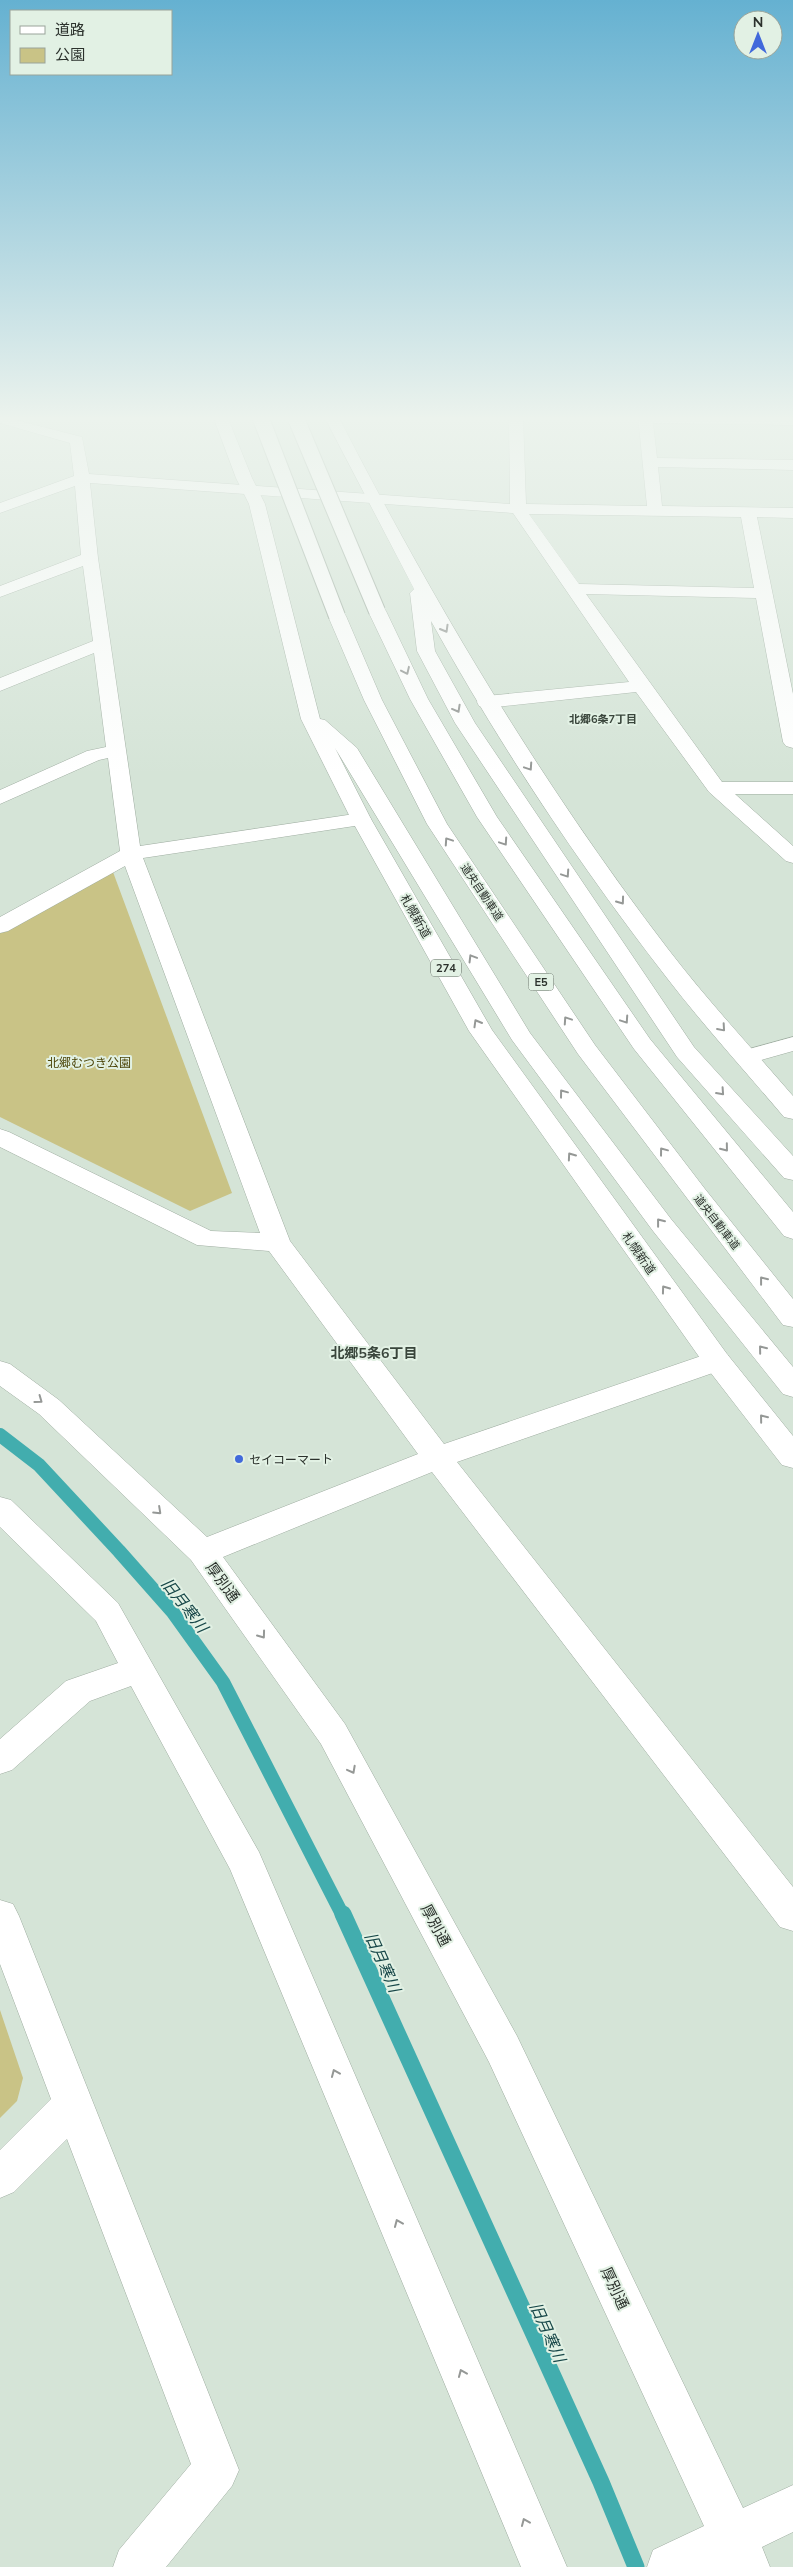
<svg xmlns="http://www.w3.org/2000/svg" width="793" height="2567" viewBox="0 0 793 2567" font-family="Mulish,'Noto Sans JP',sans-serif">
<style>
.green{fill:#c9c386}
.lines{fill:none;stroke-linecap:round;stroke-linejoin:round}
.stream-far1{stroke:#42adae;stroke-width:14}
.stream{stroke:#42adae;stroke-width:17}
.minor-casing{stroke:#9eaca0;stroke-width:1}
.highway-casing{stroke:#9eaca0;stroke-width:1}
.minor{fill:#fff;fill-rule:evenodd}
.highway{fill:#fff;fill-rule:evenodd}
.highway-bridge-casing{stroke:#9eaca0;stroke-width:18;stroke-linecap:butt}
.highway-bridge{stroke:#fff;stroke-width:16}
.oneway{stroke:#959896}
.poi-dot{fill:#4169db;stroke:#e2f1e4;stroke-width:2}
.labels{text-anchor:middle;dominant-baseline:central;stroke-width:4;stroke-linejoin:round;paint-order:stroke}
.far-neighbourhood-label{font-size:11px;font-weight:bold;fill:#39453b;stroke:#e2f1e4}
.far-street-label{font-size:11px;fill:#2b312c;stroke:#e2f1e4}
.shield{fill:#e2f1e4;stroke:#626b63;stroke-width:1}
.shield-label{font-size:11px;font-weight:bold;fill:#2b312c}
.street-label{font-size:12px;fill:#2b312c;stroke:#e2f1e4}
.park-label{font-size:12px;fill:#4c4509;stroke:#e2f1e4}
.poi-label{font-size:12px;fill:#2b312c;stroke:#e2f1e4;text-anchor:start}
.neighbourhood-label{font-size:14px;font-weight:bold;fill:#39453b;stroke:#e2f1e4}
.near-street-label{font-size:15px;fill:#2b312c;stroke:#e2f1e4}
.near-water-label{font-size:16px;font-style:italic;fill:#174748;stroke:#e2f1e4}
</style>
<rect width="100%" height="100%" fill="#d5e4d7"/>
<path class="green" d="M113 872 232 1193 190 1211 0 1117V933Z
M0 2010 23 2078 17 2101 0 2118Z"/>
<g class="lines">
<path class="stream-far1" d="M0 1435 39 1465 119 1551 172 1611 223 1682 343 1916"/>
<path class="stream" d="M343 1914 601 2482 636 2567"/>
<defs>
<path id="minor" d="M0 416 82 437 89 474 510 504 509 416H523L526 504 647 506 638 416 793 417V425L653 423 657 458 793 460V470L658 467 662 506 793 508V518L757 517 793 694V748L786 746 783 742 756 598 586 594 722 782H793V794H735L793 846V863L786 861 709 792 636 692 486 708 479 706 477 702 479 698 486 696 629 682 513 513 90 483 98 558 140 846 361 813 368 815 371 819 368 823 361 825 143 858 290 1241 444 1444 707 1354 717 1351 727 1354 731 1361 727 1368 457 1462 793 1887V1931L780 1927 432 1472 223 1557 345 1724 517 2036 743 2508 793 2485V2532L762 2547 770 2567H647L653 2550 704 2526 489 2062 321 1744 191 1560 39 1414 0 1386V1361L10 1364 59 1400 207 1537 418 1454 269 1251 197 1245 0 1147V1129L9 1132 211 1231 260 1233 125 866 8 931 0 933V917L120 851 108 758 99 760 0 804V790L87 751 106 747 94 653 0 691V678L93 641 83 566 0 597V586L81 555 75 486 0 513V503L74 476 70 443 0 423ZM529 514 741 517 754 588 579 584Z
M793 1037V1051L747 1064 738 1062 735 1057 738 1052Z
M0 1497 11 1500 118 1603 259 1852 567 2567H521L230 1869 131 1686 90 1701 12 1770 0 1774V1739L66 1681 118 1663 96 1621 0 1527Z
M0 1900 13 1904 19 1916 239 2470 232 2486 166 2567H113L119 2550 191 2464 67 2139 14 2192 0 2198V2150L51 2099 0 1964Z"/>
<path id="highway" d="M213 416H227L252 478 265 504 320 719 325 720 357 748 530 1033 671 1219 793 1367V1397L783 1394 653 1231 512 1040 335 748 371 819 492 1030 727 1354 793 1436V1468L782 1465 707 1368 469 1031 351 819 301 719 249 504 236 478Z
M324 416H338C434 603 540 782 668 949 707 1000 751 1047 793 1096V1119L784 1117C745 1071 704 1026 667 978 580 866 500 746 431 621L435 651 475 723 694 1047 793 1156V1180L784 1178 677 1057 455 723 417 651 410 593 414 589Z
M377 606 383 607 386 611 428 699 497 817 650 1039 793 1212V1239L784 1236 634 1049 477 817 410 699 368 611 371 607Z
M337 611 343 612 346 616 382 700 447 824 595 1045 705 1189 793 1299V1327L783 1325 578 1054 427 824 364 700 328 616 331 612Z"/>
</defs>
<use href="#minor" class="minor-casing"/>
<use href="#highway" class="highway-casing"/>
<use href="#minor" class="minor"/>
<use href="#highway" class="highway"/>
<defs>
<path id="highway-bridge" d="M260 416 337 616
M295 416 377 611"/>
</defs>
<use href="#highway-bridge" class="highway-bridge-casing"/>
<use href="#highway-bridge" class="highway-bridge"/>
</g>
<defs><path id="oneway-chevron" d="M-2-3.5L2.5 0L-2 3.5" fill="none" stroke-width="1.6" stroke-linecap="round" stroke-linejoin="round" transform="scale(1.25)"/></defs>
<g class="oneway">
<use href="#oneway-chevron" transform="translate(445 629) rotate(60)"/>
<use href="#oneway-chevron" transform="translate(406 671) rotate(65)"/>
<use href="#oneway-chevron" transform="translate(457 709) rotate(61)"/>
<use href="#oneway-chevron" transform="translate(529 767) rotate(56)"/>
<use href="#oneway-chevron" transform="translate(448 841) rotate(-124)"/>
<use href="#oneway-chevron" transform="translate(504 842) rotate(56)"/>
<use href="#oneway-chevron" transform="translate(566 874) rotate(56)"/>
<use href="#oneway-chevron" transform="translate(621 901) rotate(54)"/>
<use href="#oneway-chevron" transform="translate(472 958) rotate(-121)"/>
<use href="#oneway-chevron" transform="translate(567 1020) rotate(-124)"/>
<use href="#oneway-chevron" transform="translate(625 1020) rotate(56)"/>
<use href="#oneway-chevron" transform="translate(477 1023) rotate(-120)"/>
<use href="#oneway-chevron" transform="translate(722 1028) rotate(49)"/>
<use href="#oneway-chevron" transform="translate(721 1092) rotate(48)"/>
<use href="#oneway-chevron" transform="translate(563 1093) rotate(-127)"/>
<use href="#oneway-chevron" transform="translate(725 1148) rotate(51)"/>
<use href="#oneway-chevron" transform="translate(663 1151) rotate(-127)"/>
<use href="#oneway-chevron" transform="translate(571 1156) rotate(-125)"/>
<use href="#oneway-chevron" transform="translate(660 1222) rotate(-128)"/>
<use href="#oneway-chevron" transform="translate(763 1280) rotate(-128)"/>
<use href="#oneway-chevron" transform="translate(665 1289) rotate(-126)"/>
<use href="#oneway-chevron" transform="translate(762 1349) rotate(-129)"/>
<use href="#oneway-chevron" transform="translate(39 1400) rotate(36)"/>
<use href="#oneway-chevron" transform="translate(763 1418) rotate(-129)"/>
<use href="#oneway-chevron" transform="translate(158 1511) rotate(43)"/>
<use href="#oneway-chevron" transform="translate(262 1635) rotate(54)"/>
<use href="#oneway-chevron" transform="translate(352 1770) rotate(62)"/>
<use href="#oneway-chevron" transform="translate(335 2073) rotate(-113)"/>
<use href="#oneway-chevron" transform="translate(398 2223) rotate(-113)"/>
<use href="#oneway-chevron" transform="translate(462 2373) rotate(-113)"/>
<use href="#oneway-chevron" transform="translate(525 2522) rotate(-113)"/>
</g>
<linearGradient id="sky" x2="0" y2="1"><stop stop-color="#65b1d1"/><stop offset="0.54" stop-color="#ecf3ed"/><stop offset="1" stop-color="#ecf3ed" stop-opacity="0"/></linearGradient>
<rect width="793" height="775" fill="url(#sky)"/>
<circle class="poi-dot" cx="239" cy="1459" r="5"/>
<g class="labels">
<g class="far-neighbourhood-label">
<text x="603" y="719">北郷6条7丁目</text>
</g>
<g class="far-street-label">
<text transform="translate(482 892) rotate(56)">道央自動車道</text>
<text transform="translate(717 1222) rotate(52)">道央自動車道</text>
</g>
<g class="shield">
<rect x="431" y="959.5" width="30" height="17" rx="4"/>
<rect x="528.5" y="973.5" width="25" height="17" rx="4"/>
</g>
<g class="shield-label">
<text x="446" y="968">274</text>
<text x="541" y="982">E5</text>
</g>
<g class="street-label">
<text transform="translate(416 916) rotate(60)">札幌新道</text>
<text transform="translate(639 1253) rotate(55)">札幌新道</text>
</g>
<g class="park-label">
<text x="89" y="1062">北郷むつき公園</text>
</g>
<g class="poi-label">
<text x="249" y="1459">セイコーマート</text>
</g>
<g class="neighbourhood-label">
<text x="374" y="1353">北郷5条6丁目</text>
</g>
<g class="near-street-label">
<text transform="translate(223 1582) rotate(54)">厚別通</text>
<text transform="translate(436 1925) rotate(62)">厚別通</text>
<text transform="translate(615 2288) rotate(65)">厚別通</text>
</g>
<g class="near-water-label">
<text transform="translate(185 1605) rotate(52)">旧月寒川</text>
<text transform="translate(383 1962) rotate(66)">旧月寒川</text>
<text transform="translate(548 2332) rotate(66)">旧月寒川</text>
</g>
</g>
<rect x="10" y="10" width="162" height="65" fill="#e2f1e4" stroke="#99a49a"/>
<rect x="20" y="26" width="25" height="8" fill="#ffffff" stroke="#99a49a"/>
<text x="55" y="35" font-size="15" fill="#2b312c">道路</text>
<rect x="20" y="48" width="25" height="15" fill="#c9c386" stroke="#99a49a"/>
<text x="55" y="60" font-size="15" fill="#2b312c">公園</text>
<g transform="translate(758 35)"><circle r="24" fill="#e2f1e4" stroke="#99a49a"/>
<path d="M0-4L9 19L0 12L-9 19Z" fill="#4169db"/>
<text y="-8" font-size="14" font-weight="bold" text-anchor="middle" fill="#2b312c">N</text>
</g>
</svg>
